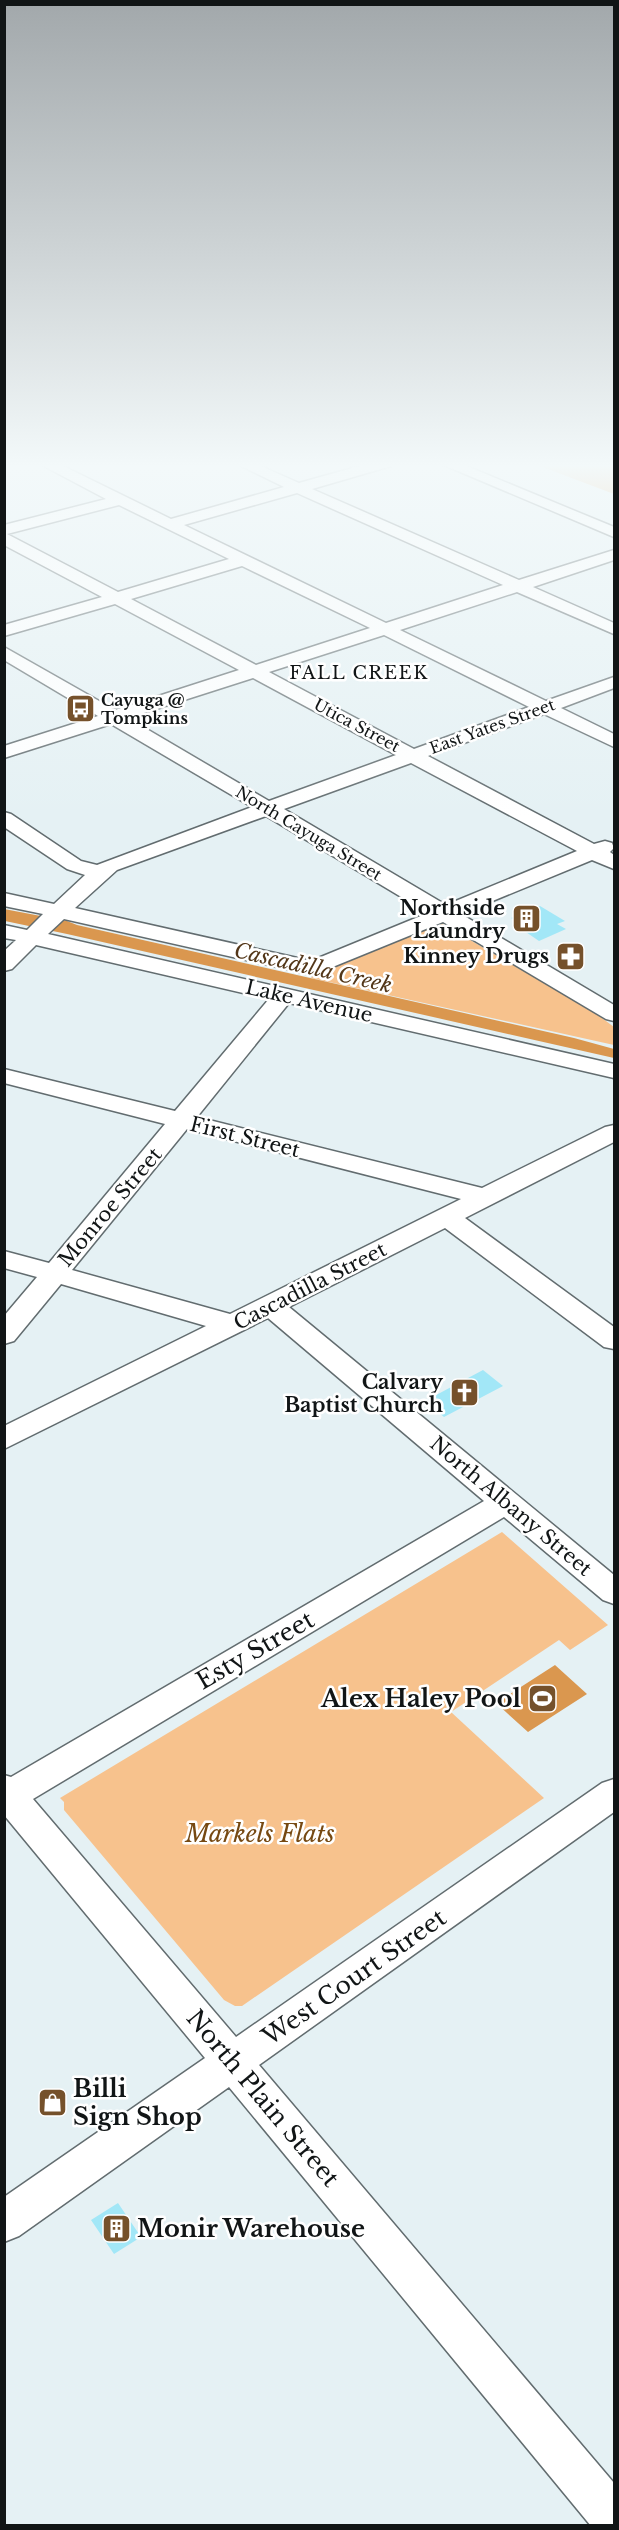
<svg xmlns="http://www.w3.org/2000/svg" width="619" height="2530" viewBox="0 0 619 2530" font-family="'Libre Baskerville',serif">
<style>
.green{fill:#f7c28d}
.forest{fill:#e9a55d}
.water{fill:#da974f}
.building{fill:#a2e7f7}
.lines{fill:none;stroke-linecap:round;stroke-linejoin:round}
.minor-casing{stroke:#626c6f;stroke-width:3}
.minor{fill:#fff;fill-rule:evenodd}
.labels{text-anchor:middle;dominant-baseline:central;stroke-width:5;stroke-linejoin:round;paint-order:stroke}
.far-poi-label{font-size:16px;font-weight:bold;fill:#111516;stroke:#fff;text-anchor:start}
.far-street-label{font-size:16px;fill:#111516;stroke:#fff}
.far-neighbourhood-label{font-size:18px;letter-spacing:1.5px;fill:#111516;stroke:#fff}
.poi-label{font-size:20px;font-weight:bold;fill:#111516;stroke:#fff;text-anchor:end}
.street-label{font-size:20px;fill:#111516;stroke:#fff}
.water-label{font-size:21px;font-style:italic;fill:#533719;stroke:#fff}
.near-street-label{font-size:24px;fill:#111516;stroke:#fff}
.near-poi-label{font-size:24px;font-weight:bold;fill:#111516;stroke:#fff;text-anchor:start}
.near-park-label{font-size:24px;font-style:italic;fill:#764912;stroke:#fff}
</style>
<rect width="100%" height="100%" fill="#e5f1f4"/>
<path class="green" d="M441 923 594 1012 614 1027V1045L311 978 314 974Z
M502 1532 608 1625 570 1650 559 1640 451 1712 544 1798 242 2006H235L224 2000 64 1810V1802L60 1798Z"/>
<path class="forest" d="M532 463H614V494Z"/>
<path class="water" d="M4 909 67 921 77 925 574 1038 614 1049V1058L67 934 5 921Z
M555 1665 587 1694 528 1732 496 1703Z"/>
<path class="building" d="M540 906 565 921 557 924 566 929 539 941 523 930 529 928 511 918Z
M483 1370 503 1386 444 1417 425 1401Z
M118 2203 141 2237 114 2254 91 2220Z"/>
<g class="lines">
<defs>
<path id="minor" d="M38 463H57L171 519 284 487 235 463H254L299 483 370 463H393L391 466 312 489 519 580 614 550V560L533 587 614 623V634L517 592 400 630 546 701 614 677V688L561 708 614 734V747L544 714 428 756 594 844 605 841 612 843 614 848 610 852 614 855V869L592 860 461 914 614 1005V1021L606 1019 443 922 313 975 64 919 48 934 614 1064V1078L289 1003 197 1117 482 1188 605 1127 614 1125V1142L465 1218 614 1327V1349L604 1347 445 1228 289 1307 614 1575V1604L603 1600 504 1517 33 1799 236 2037 602 1783 614 1779V1812L259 2065 614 2483V2526H591L229 2087 19 2236 4 2242V2197L205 2058 4 1815V1775L11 1777 484 1501 268 1318 4 1449V1426L206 1326 61 1284 14 1341 4 1344V1316L37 1277 4 1268V1251L49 1263 165 1124 4 1083V1069L175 1111 269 999 36 945 12 969 4 971V951L16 940 4 938V925L27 930 43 914 4 906V893L54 904 85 875 67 869 4 827V812L11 814 81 861 97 865 252 807 111 724 4 758V746L98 716 4 660V647L115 710 239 670 115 604 4 636V625L102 597 4 545V525L106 499ZM297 493 503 585 386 623 184 525ZM119 505 229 559 118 592 7 534ZM242 566 370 628 256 665 131 599ZM384 635 529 707 414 749 269 672ZM253 678 396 755 269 801 128 718ZM411 763 577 851 446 905 284 809ZM266 816 428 913 311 961 75 908 117 870ZM187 1129 461 1199 230 1314 72 1270Z
M439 463H459L614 527V537Z"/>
</defs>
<use href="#minor" class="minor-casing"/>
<use href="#minor" class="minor"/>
</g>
<linearGradient id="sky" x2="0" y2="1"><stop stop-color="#a2a8ab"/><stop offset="0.57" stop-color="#f3f9fa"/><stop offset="1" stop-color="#f3f9fa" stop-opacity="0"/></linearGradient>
<rect width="619" height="817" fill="url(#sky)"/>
<defs>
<symbol id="bus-square" viewBox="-11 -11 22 22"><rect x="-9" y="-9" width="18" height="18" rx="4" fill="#75512b" stroke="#fff"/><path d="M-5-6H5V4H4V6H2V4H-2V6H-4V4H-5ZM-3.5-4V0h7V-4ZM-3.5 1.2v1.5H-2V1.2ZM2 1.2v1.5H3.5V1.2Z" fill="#fff"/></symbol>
<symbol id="building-square" viewBox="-11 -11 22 22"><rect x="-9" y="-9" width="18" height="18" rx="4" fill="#75512b" stroke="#fff"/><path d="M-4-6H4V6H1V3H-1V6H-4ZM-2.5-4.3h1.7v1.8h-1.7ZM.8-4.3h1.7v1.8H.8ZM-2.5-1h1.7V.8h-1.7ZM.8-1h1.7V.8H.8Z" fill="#fff"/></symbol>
<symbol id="pharmacy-square" viewBox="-11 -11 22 22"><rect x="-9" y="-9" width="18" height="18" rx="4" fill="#75512b" stroke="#fff"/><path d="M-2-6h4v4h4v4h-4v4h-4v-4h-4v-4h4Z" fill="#fff"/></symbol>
<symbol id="church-square" viewBox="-11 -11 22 22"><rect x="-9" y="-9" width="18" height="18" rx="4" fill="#75512b" stroke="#fff"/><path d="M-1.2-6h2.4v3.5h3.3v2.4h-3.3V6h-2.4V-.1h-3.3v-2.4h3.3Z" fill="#fff"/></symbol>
<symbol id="stadium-square" viewBox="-11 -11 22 22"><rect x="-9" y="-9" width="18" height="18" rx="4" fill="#75512b" stroke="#fff"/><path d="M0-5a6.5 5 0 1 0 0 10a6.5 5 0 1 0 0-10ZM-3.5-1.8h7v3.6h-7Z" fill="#fff"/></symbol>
<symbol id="shop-square" viewBox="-11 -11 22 22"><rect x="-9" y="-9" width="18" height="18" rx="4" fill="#75512b" stroke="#fff"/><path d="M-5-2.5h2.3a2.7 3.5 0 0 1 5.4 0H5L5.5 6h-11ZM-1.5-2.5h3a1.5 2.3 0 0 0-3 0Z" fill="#fff"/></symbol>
</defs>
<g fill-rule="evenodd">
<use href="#bus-square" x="64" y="692" width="33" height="33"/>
<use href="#building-square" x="510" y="902" width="33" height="33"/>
<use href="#pharmacy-square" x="554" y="940" width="33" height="33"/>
<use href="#church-square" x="448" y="1376" width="33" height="33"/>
<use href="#stadium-square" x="526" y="1682" width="33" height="33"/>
<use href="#shop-square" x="36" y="2086" width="33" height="33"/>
<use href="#building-square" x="100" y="2212" width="33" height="33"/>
</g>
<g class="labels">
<g class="far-poi-label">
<text x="101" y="700">Cayuga @<tspan x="101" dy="18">Tompkins</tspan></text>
</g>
<g class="far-street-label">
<text transform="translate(357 725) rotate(28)">Utica Street</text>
<text transform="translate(492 726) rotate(-20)">East Yates Street</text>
<text transform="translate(309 833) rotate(31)">North Cayuga Street</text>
</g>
<g class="far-neighbourhood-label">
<text x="359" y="673">FALL CREEK</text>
</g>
<g class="poi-label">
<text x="505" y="908">Northside<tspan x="505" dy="23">Laundry</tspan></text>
<text x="549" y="956">Kinney Drugs</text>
<text x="443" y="1382">Calvary<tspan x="443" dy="23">Baptist Church</tspan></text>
</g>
<g class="street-label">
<text transform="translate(309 1001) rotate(13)">Lake Avenue</text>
<text transform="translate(245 1137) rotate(14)">First Street</text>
<text transform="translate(110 1207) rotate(-50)">Monroe Street</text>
<text transform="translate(310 1286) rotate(-27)">Cascadilla Street</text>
<text transform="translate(511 1506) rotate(40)">North Albany Street</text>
</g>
<g class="water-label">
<text transform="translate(313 968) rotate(13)">Cascadilla Creek</text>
</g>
<g class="near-street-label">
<text transform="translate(255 1650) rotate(-30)">Esty Street</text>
<text transform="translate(354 1977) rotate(-35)">West Court Street</text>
<text transform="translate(263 2098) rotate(50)">North Plain Street</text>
</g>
<g class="near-poi-label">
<text x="521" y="1698" text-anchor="end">Alex Haley Pool</text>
<text x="73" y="2088">Billi<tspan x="73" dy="28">Sign Shop</tspan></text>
<text x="137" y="2228">Monir Warehouse</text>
</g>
<g class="near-park-label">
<text x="260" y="1833">Markels Flats</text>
</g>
</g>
<rect width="619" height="2530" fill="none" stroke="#111516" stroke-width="12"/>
</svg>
